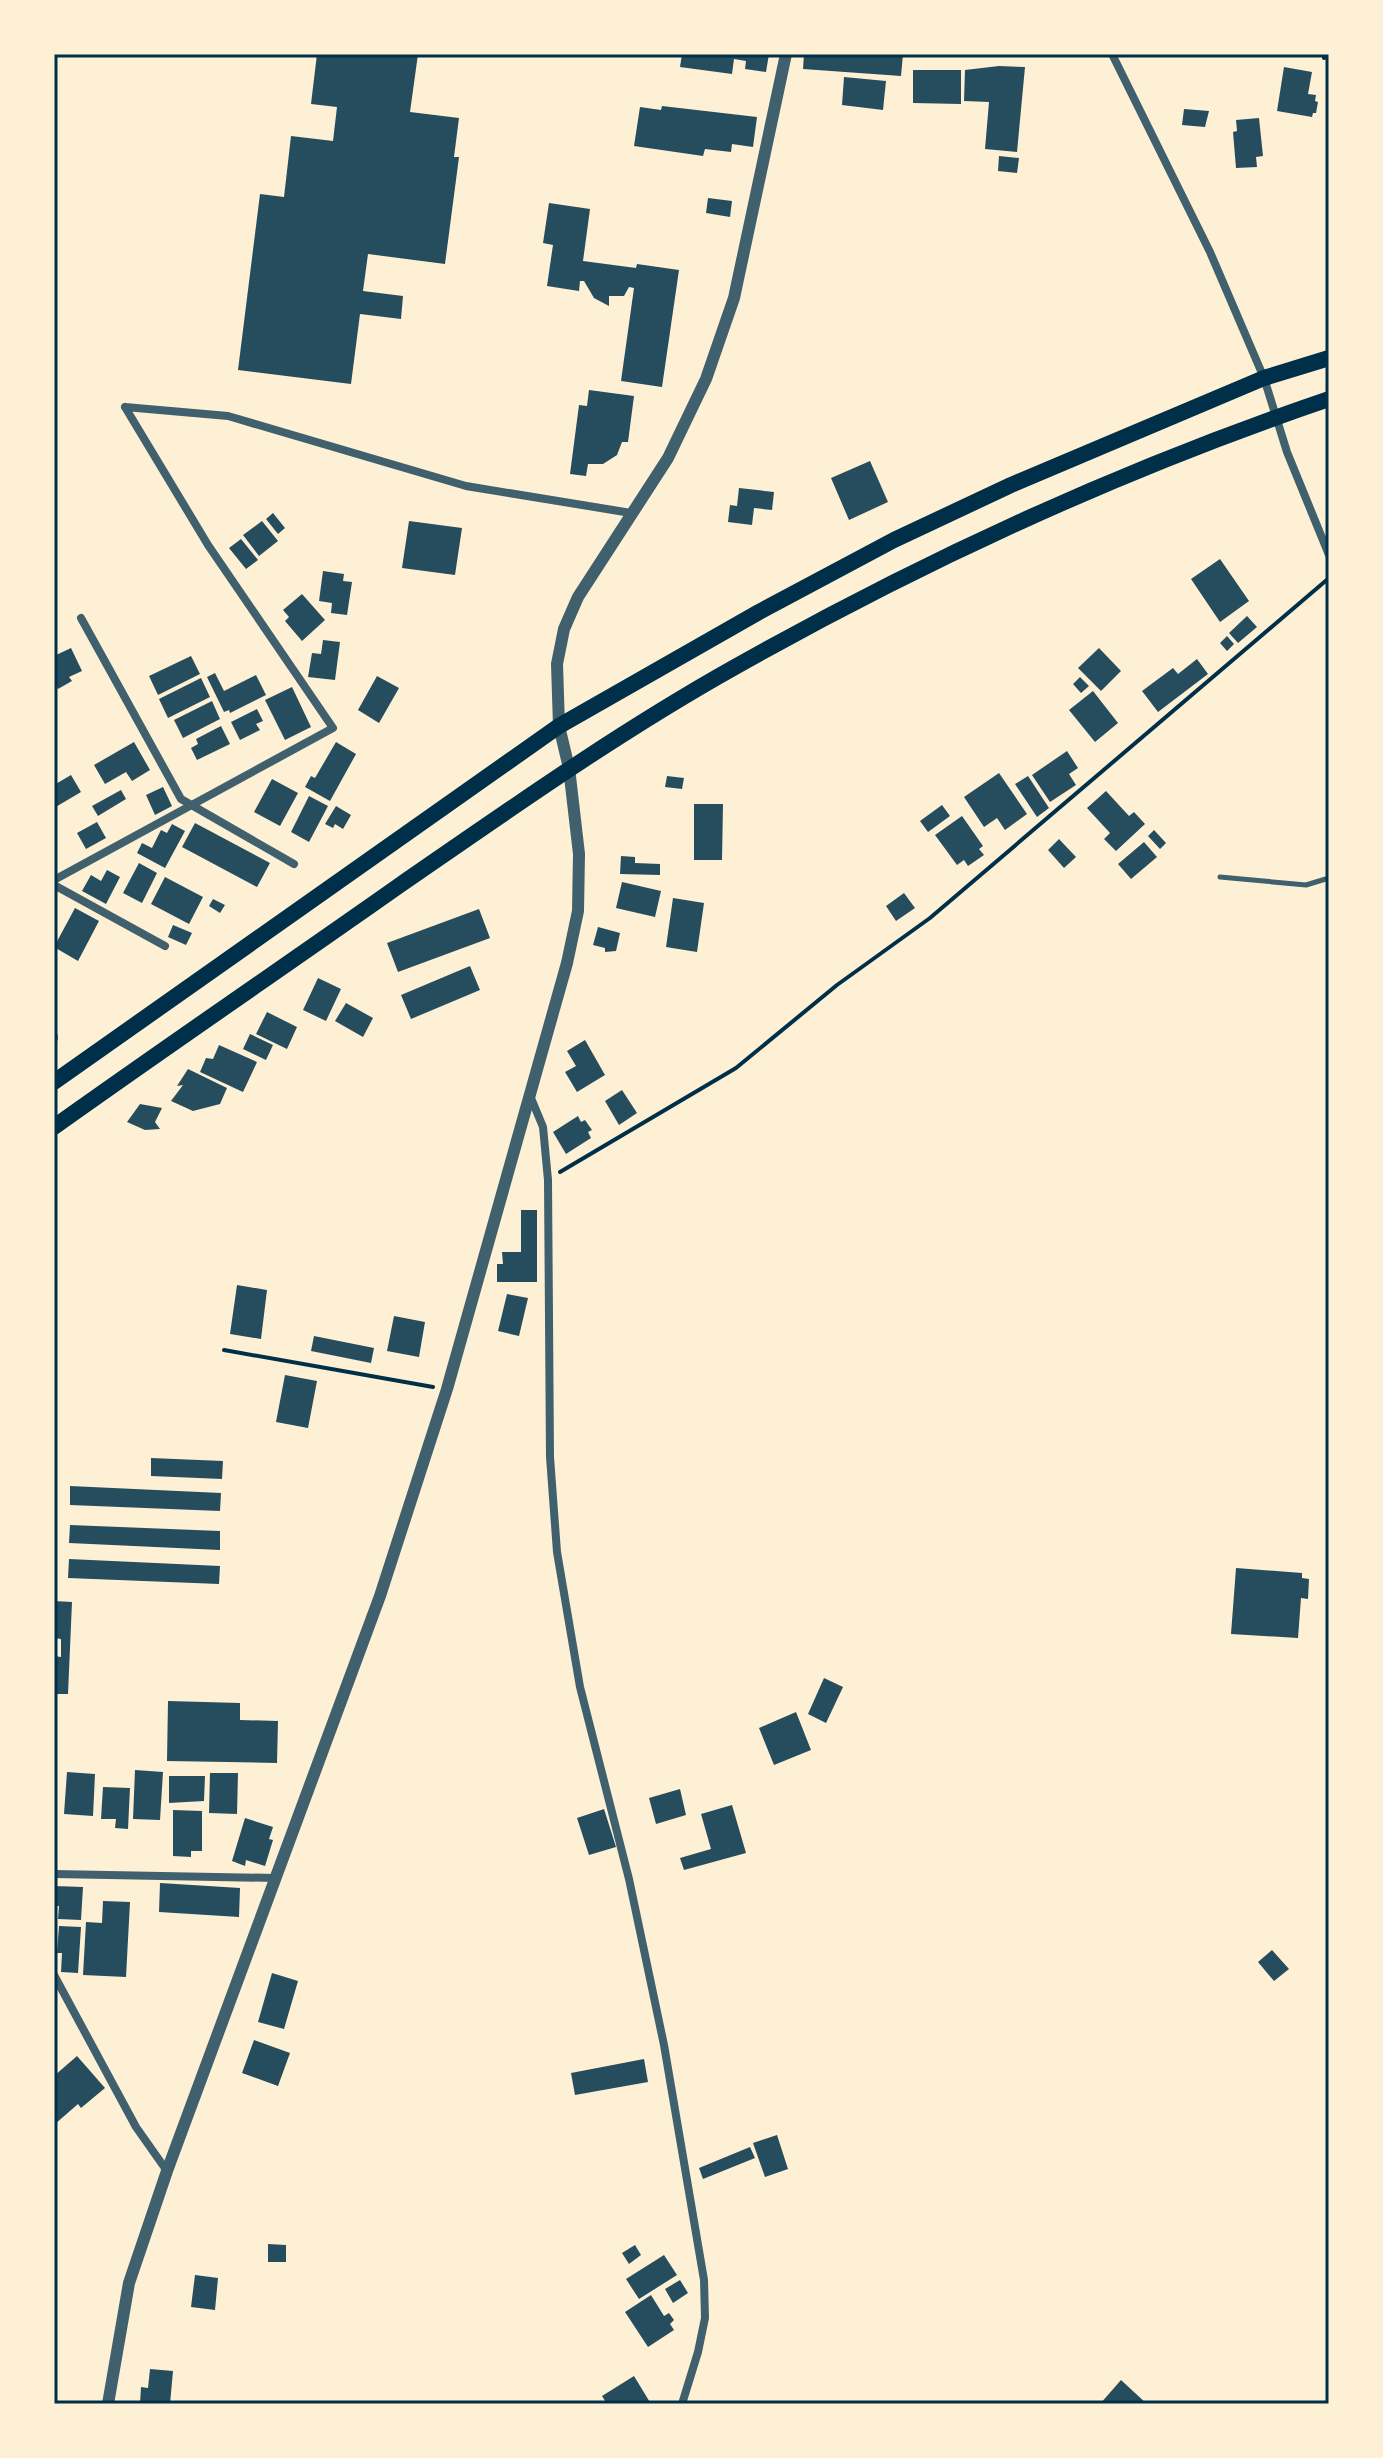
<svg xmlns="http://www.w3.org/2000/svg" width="1383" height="2458" viewBox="0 0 1383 2458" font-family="Lato,sans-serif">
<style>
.building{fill:#264d5e}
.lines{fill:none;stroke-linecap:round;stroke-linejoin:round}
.path{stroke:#003049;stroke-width:4}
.service{stroke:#3f606c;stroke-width:5}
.minor{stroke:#3f606c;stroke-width:8}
.tertiary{stroke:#3f606c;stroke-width:12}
.trunk{stroke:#003049;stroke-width:16}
.neatline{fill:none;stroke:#003049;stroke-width:3}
</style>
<rect width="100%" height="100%" fill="#fdf0d5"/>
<path class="building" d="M317 54H418L410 112 459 118 454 157H459L445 264 368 254 363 291 403 296 401 319 360 314 351 384 238 370 260 194 284 197 291 136 333 141 337 107 311 104Z
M682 54H769L766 72 745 69 746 61 734 59 732 74 680 67Z
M804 54H903L901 76 803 69Z
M999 66 1025 67 1017 152 985 149 989 102 964 101 965 70Z
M1284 67 1312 72 1308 94 1316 95 1315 101 1318 102 1316 113H1313L1312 117 1277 111Z
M913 70H961V104L913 103Z
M844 77 886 81 883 110 842 105Z
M662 106 757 117 753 147 732 144 731 152 705 149 703 156 634 146 640 107 661 110Z
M1184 109 1209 111 1205 127 1182 125Z
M1259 118 1263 156 1256 157 1257 167 1236 168 1233 132 1237 131 1236 120Z
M999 156 1019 158 1017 173 998 171Z
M708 198 732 201 730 217 706 213Z
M549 203 590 209 583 261 636 268 637 264 679 270 662 387 621 381 634 288 629 287 624 296H609V306L594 298 584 281H580L579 291 547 286 553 245 543 243Z
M589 390 634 396 628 442H622L617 455 603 464H588L586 476 570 474 579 405 587 406Z
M870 461 888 502 849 520 831 478Z
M739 488 774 492 772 510 754 508 752 525 728 522 730 505 737 506Z
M273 513 285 528 278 534 266 519Z
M262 521 278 541 259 556 243 535Z
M409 521 462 528 455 575 402 568Z
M241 539 258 560 246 569 229 548Z
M1220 559 1249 601 1220 622 1191 579Z
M323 571 344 574 343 581 352 582 347 615 331 613 332 603 319 601Z
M302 594 325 620 302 641 285 621 289 617 283 610Z
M1247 616 1257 627 1238 643 1229 633Z
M1227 636 1234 644 1227 651 1220 643Z
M323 640 340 642 335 680 308 677 312 653 321 654Z
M71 648 82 671 69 677 72 681 58 689 54 681V656Z
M1099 648 1121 671 1101 691 1078 668Z
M191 656 200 674 158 695 149 676Z
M1197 659 1208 674 1158 712 1142 691 1173 668 1178 674Z
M215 673 224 691 256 675 266 695 230 713 229 710 224 712 207 677Z
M377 676 399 688 379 723 358 710Z
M1080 677 1089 686 1081 693 1073 684Z
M201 678 210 697 168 718 159 699Z
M292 687 311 727 285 740 265 700Z
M1093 691 1118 723 1095 742 1069 710Z
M212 701 220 719 183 738 174 720Z
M257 709 263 721 256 724 260 730 240 740 231 722Z
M221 726 230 744 197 760 191 748 198 744 196 739Z
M134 742 150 770 132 781 126 772 105 784 94 765Z
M336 742 356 754 330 801 305 787 311 776 315 778Z
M1067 751 1078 768 1069 774 1076 785 1050 802 1032 775Z
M999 773 1027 814 1005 830 997 818 984 827 964 797Z
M71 775 81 792 54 808V785Z
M667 776 684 778 682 789 665 787Z
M1028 776 1049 808 1037 817 1015 784Z
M272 779 298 793 280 826 254 812Z
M163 787 172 806 155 815 146 795Z
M121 790 126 799 98 816 92 806Z
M1106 791 1129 816 1134 812 1145 824 1116 851 1104 839 1110 833 1087 808Z
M309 796 328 806 309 842 291 832Z
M694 804H723L722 860H694Z
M942 805 950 816 928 832 920 821Z
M336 806 351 815 343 829 335 824 333 828 325 824Z
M962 816 983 846 979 849 984 855 968 866 964 860 957 865 935 835Z
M97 822 106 838 86 849 77 833Z
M195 823 270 863 257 887 182 847Z
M172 824 185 831 165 868 137 853 142 843 152 848 161 830 167 833Z
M1154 830 1166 843 1160 849 1148 836Z
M1059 839 1076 857 1064 868 1048 850Z
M1144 842 1157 857 1131 879 1118 864Z
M621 856 635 857V863L660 864V875L620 874Z
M139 863 157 873 142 903 123 893Z
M107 870 120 877 106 904 82 891 91 875 101 881Z
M165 877 203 897 189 924 151 904Z
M622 882 661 891 655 917 616 908Z
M904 893 915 908 896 921 886 906Z
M673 898 704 903 697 952 666 947Z
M213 899 225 905 220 913 209 906Z
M75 908 99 921 78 961 54 947Z
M479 909 490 938 398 972 387 943Z
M173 925 192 933 186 945 168 937Z
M598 927 620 933 616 951 605 952V948L593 945Z
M470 966 480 990 411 1019 401 995Z
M318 978 341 989 326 1021 303 1010Z
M346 1003 373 1018 363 1037 335 1021Z
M267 1012 297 1027 287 1049 256 1034Z
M250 1034 273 1045 266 1060 243 1049Z
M585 1040 605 1075 577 1092 565 1072 576 1066 567 1051Z
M219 1045 257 1062 243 1092 200 1072 206 1058 213 1059Z
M188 1069 227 1088 220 1104 193 1111 171 1101 183 1085 177 1086Z
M622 1090 637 1113 619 1125 605 1101Z
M140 1104 162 1108 155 1122 160 1129 145 1130 127 1122Z
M578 1116 581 1122 585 1120 592 1130 588 1132 591 1138 566 1154 553 1132Z
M521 1210H537V1282H497V1264H503L502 1252H521Z
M237 1285 267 1290 261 1339 230 1334Z
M507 1294 528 1298 519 1336 498 1331Z
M394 1316 425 1322 419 1357 387 1351Z
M314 1336 374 1348 371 1363 311 1351Z
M285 1375 317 1381 308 1428 276 1422Z
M151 1458 223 1461 222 1479 151 1476Z
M70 1486 221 1493 220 1511 70 1505Z
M70 1525 220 1531V1550L69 1543Z
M69 1559 220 1566 219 1584 68 1578Z
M1236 1568 1302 1573V1578L1309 1579 1308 1599 1301 1598 1298 1638 1231 1634Z
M54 1601 72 1602 68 1694H54V1656L61 1657V1639L54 1638Z
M824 1678 843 1687 826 1723 808 1714Z
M168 1701 240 1703V1720L278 1721 277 1763 167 1761Z
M796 1712 811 1750 774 1765 759 1728Z
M135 1770 163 1772 160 1820 133 1819Z
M67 1772 95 1774 93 1816 64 1814Z
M210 1773H238L237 1814 209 1813Z
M169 1776H205L204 1801 169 1803Z
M103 1787 130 1788 128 1829 115 1828 116 1819H101Z
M680 1789 686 1815 656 1824 649 1798Z
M732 1805 746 1853 684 1870 680 1858 711 1849 701 1814Z
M604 1809 616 1847 589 1855 577 1818Z
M173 1810 202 1811V1851H191V1857L173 1856Z
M245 1818 273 1827 269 1839 273 1840 265 1866 246 1860 245 1866 232 1861Z
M160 1883 240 1888 239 1917 159 1912Z
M54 1886 83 1887 81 1920 58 1919 59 1906H54Z
M103 1901 130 1902 126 1977 83 1975 86 1922 102 1923Z
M59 1926 81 1927 78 1973 61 1972 62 1953H57Z
M1272 1950 1289 1969 1274 1981 1258 1962Z
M272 1973 298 1981 284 2029 258 2022Z
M254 2040 290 2053 278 2086 242 2073Z
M77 2056 105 2088 81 2108 78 2104 55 2124 54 2076Z
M644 2059 648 2082 575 2095 571 2073Z
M777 2135 788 2169 765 2177 753 2143Z
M750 2147 755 2158 703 2179 699 2168Z
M268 2244 286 2245V2262H268Z
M635 2245 641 2255 629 2264 622 2253Z
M664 2255 677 2275 639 2299 626 2279Z
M195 2275 218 2278 215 2310 191 2307Z
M680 2280 688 2293 673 2303 665 2289Z
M651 2295 664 2316 669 2313 674 2320 670 2324 674 2330 648 2347 625 2312Z
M150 2369 173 2371 170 2404H140L141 2387 148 2388Z
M634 2376 651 2404H607L602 2396Z
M1121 2380 1147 2404H1100Z"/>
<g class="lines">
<path class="path" d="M1324 58 1329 55
M560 1172 736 1068 837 985 930 918 1329 578
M224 1350 433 1387"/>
<path class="service" d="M1220 877 1306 885 1329 878"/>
<path class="minor" d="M1112 54 1210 252 1264 378 1287 452 1329 555
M125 407 228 416 466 486 631 513
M81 618 181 799 294 864
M54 880 333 728 208 545 125 407
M54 885 165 946
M54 1037V1038
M531 1098 543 1127 548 1180 550 1457 557 1552 580 1687 629 1879 664 2045 704 2280 705 2318 698 2352 682 2404
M54 1874 275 1878
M54 1975 136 2127 167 2171"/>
<path class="tertiary" d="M108 2404 129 2283 167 2171 380 1596 447 1389 567 963 578 911 579 854 569 768 559 726 557 664 564 629 578 597 668 458 706 379 734 298 786 54"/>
<path class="trunk" d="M54 1082 559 726 759 612 894 540 1011 485 1264 378 1329 358
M54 1127C169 1045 285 966 400 885 510 809 619 732 735 667 925 560 1123 469 1329 399"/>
</g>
<rect width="1383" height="2458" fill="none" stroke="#fdf0d5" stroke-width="112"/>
<rect x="56" y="56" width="1271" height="2346" class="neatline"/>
</svg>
